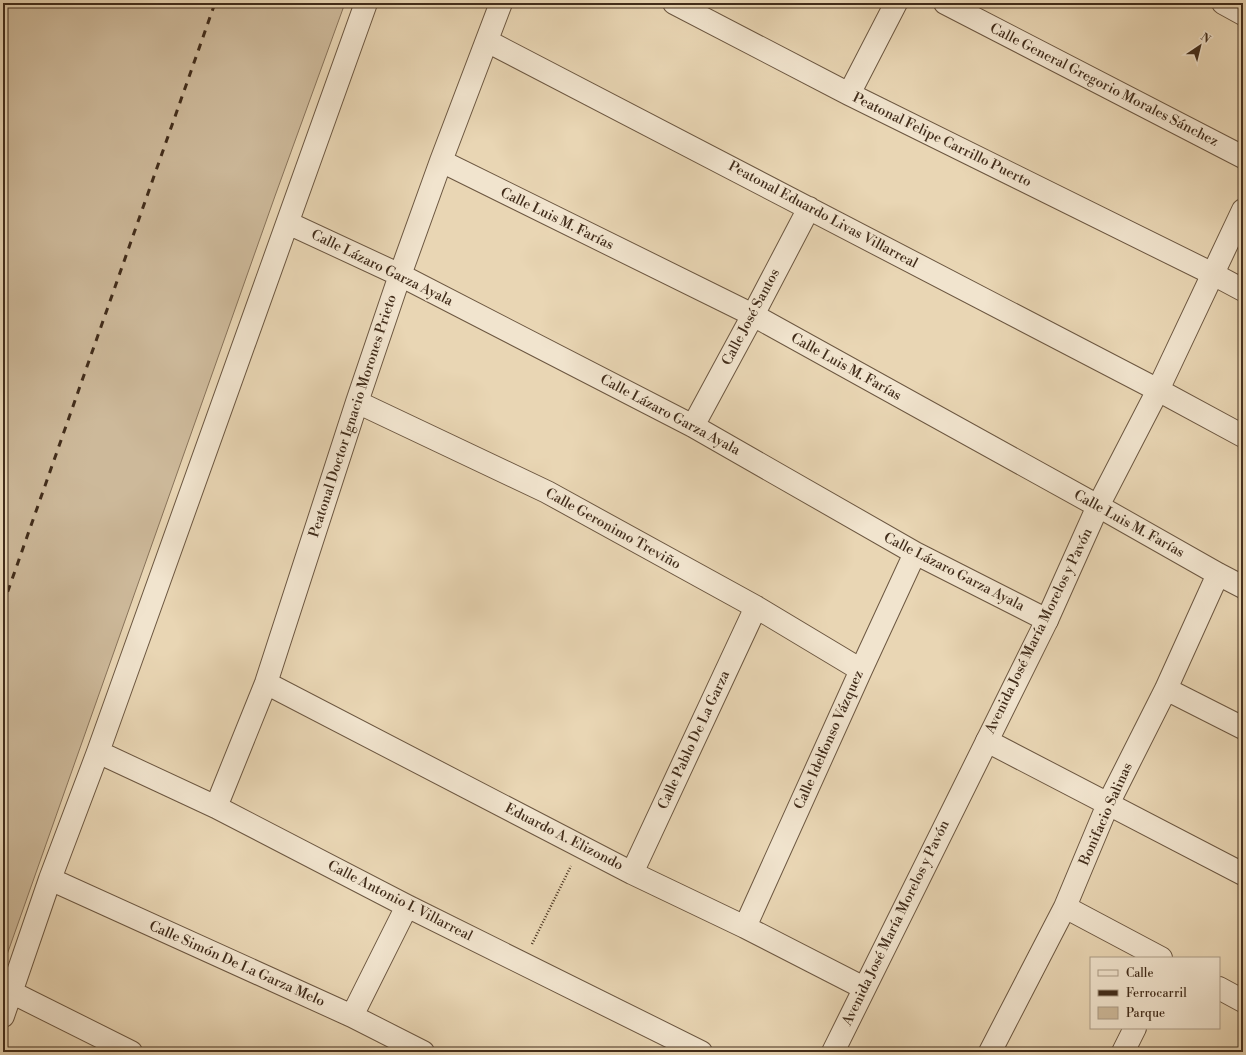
<svg xmlns="http://www.w3.org/2000/svg" width="1246" height="1055" viewBox="0 0 1246 1055" font-family="'Libre Bodoni',serif">
<style>
.green{fill:#cdb99a;stroke:#88735a}
.lines{fill:none;stroke-linecap:round;stroke-linejoin:round}
.minor-casing{stroke:#6c5741;stroke-width:24}
.tertiary-casing{stroke:#6c5741;stroke-width:24}
.path{stroke:#422d1b;stroke-width:2.5;stroke-dasharray:1 2;stroke-linecap:butt}
.minor{stroke:#f1e4ce;stroke-width:22}
.tertiary{stroke:#f1e4ce;stroke-width:22}
.rail{stroke:#422d1b;stroke-width:3;stroke-dasharray:7 7;stroke-linecap:butt}
.labels{text-anchor:middle;dominant-baseline:central;stroke-width:3.5;stroke-linejoin:round;paint-order:stroke}
.street-label{font-size:14px;fill:#422d1b;stroke:#f1e4ce}
</style>
<rect width="100%" height="100%" fill="#e9d6b4"/>
<filter id="stains"><feTurbulence type="fractalNoise" baseFrequency=".005" numOctaves="4"/><feColorMatrix values="0 0 0 0 .2 0 0 0 0 .09 0 0 0 0 .02 0 0 0 .5 -.17"/></filter>
<radialGradient id="worn" r=".72"><stop offset=".6" stop-color="#630" stop-opacity="0"/><stop offset="1" stop-color="#630" stop-opacity=".3"/></radialGradient>
<path class="green" d="M3 3H345L275 196 3 966Z"/>
<g class="lines">
<defs>
<path id="minor" d="M674 3 849 94 1213 274 1243 290
M945 3 1243 157
M1223 3 1243 14
M487 41 1158 390 1243 436
M849 94 896 3
M441 161 753 315 1098 506 1218 574 1243 587
M288 223 400 275 693 426 915 553 1047 620
M357 402 547 492 756 607 861 670
M693 426 753 315 809 208
M266 683 632 873 745 927 864 988
M1166 689 1243 728
M987 741 1243 874
M98 752 216 807 407 906 701 1052
M216 807 266 683 357 402 400 275 441 161 501 3
M632 873 756 607
M50 879 352 1016 423 1052
M1065 907 1161 958
M745 927 861 670 915 553
M1219 988 1243 1001
M11 992 131 1052
M3 1016 50 879 98 752 366 3
M352 1016 407 906
M990 1052 1065 907 1108 804 1166 689 1218 574
M1123 1052 1135 1028"/>
<path id="tertiary" d="M833 1052 1047 620 1098 506 1158 390 1243 210"/>
</defs>
<use href="#minor" class="minor-casing"/>
<use href="#tertiary" class="tertiary-casing"/>
<path class="path" d="M532 944 571 866"/>
<use href="#minor" class="minor"/>
<use href="#tertiary" class="tertiary"/>
<path class="rail" d="M3 605 215 3"/>
</g>
<g class="labels">
<g class="street-label">
<text transform="translate(1104 85) rotate(27)">Calle General Gregorio Morales Sánchez</text>
<text transform="translate(942 140) rotate(26)">Peatonal Felipe Carrillo Puerto</text>
<text transform="translate(823 215) rotate(28)">Peatonal Eduardo Livas Villarreal</text>
<text transform="translate(557 219) rotate(26)">Calle Luis M. Farías</text>
<text transform="translate(382 268) rotate(26)">Calle Lázaro Garza Ayala</text>
<text transform="translate(751 317) rotate(-62)">Calle José Santos</text>
<text transform="translate(846 367) rotate(29)">Calle Luis M. Farías</text>
<text transform="translate(670 415) rotate(28)">Calle Lázaro Garza Ayala</text>
<text transform="translate(353 416) rotate(-72)">Peatonal Doctor Ignacio Morones Prieto</text>
<text transform="translate(1129 524) rotate(29)">Calle Luis M. Farías</text>
<text transform="translate(613 529) rotate(29)">Calle Geronimo Treviño</text>
<text transform="translate(954 572) rotate(27)">Calle Lázaro Garza Ayala</text>
<text transform="translate(1039 631) rotate(-64)">Avenida José María Morelos y Pavón</text>
<text transform="translate(694 740) rotate(-65)">Calle Pablo De La Garza</text>
<text transform="translate(829 740) rotate(-66)">Calle Idelfonso Vázquez</text>
<text transform="translate(1106 814) rotate(-66)">Bonifacio Salinas</text>
<text transform="translate(564 837) rotate(27)">Eduardo A. Elizondo</text>
<text transform="translate(400 901) rotate(27)">Calle Antonio I. Villarreal</text>
<text transform="translate(896 923) rotate(-64)">Avenida José María Morelos y Pavón</text>
<text transform="translate(237 964) rotate(24)">Calle Simón De La Garza Melo</text>
</g>
</g>
<rect width="1246" height="1055" fill="none" stroke="#e9d6b4" stroke-width="16"/>
<rect x="4" y="4" width="1238" height="1047" fill="none" stroke="#422d1b" stroke-width="2"/>
<rect x="8" y="8" width="1230" height="1039" fill="none" stroke="#422d1b"/>
<rect x="1090" y="957" width="130" height="72" fill="#f1e4ce" stroke="#ab9b86"/>
<rect x="1098" y="970" width="20" height="6" fill="#f1e4ce" stroke="#ab9b86"/>
<text x="1126" y="977" font-size="12" fill="#422d1b">Calle</text>
<rect x="1098" y="990" width="20" height="6" fill="#422d1b" stroke="#ab9b86"/>
<text x="1126" y="997" font-size="12" fill="#422d1b">Ferrocarril</text>
<rect x="1098" y="1007" width="20" height="12" fill="#cdb99a" stroke="#ab9b86"/>
<text x="1126" y="1017" font-size="12" fill="#422d1b">Parque</text>
<g transform="translate(1200 46) rotate(35)" stroke="#f1e4ce" stroke-width="3" paint-order="stroke">
<path d="M0-3L7 15L0 10L-7 15Z" fill="#422d1b"/>
<text y="-6" font-size="11" font-weight="bold" text-anchor="middle" fill="#422d1b">N</text>
</g>
<rect width="100%" height="100%" filter="url(#stains)"/>
<rect width="100%" height="100%" fill="url(#worn)"/>
</svg>
